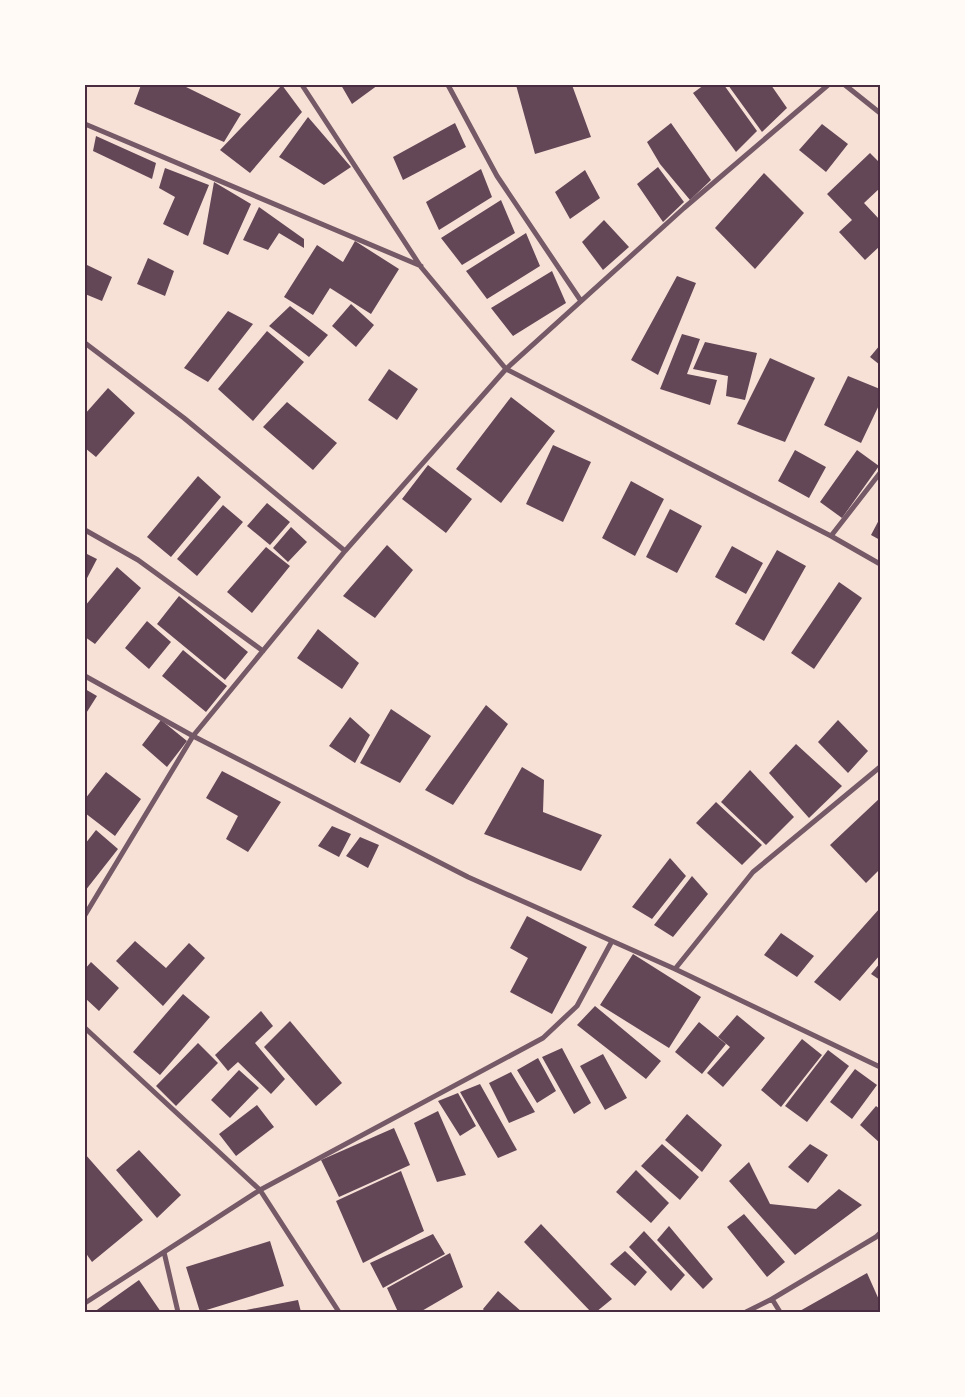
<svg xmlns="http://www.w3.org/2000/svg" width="965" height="1397" viewBox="0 0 965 1397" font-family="'Work Sans',sans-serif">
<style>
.building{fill:#644757}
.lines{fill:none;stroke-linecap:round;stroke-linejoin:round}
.minor{stroke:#755966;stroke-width:5}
.neatline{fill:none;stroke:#4a2c40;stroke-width:2}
</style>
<rect width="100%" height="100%" fill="#f7e1d7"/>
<path class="building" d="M141 85H182L241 114 224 142 134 104Z
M282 85 302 112 250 173 220 150Z
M341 85H378L352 104Z
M516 85H572L591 137 535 154Z
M704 85H724L757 131 736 152 693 93Z
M728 85H771L787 108 762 132Z
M308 117 351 167 324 185 279 157Z
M455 123 466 147 403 180 393 157Z
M671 123 711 180 690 200 660 164 647 142Z
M822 124 848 144 826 172 799 150Z
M96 136 156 163 152 179 93 151Z
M870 153 880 163V188L864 203 880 220V246L865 260 839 232 852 220 827 194Z
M658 167 684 202 663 222 637 184Z
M165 168 209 185 188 236 163 224 175 197 159 188Z
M481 169 492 197 439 230 426 202Z
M585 170 600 198 570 219 555 192Z
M764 173 804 213 755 269 715 228Z
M214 182 251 204 228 255 203 244Z
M501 200 515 233 462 265 441 238Z
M259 207 304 239V248L279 233 268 250 243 240Z
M604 220 629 247 603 270 582 242Z
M526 233 540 266 487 299 466 271Z
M355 241 399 269 371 314 330 288 313 315 284 297 317 245 343 262Z
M148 258 174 271 165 296 137 284Z
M85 264 112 277 102 301 85 294Z
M552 271 566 303 513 336 491 308Z
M677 276 696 283 658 375 631 360Z
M351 304 374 325 356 347 332 326Z
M290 306 328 335 309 357 269 326Z
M228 311 253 324 208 382 184 368Z
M267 331 304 362 253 421 218 389Z
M682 334 700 339 687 374 717 380 710 405 660 389Z
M705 342 757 353 745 400 726 396 728 376 693 369Z
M880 345V365L870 357Z
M770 358 815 378 785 442 737 424Z
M389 369 418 389 397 420 368 400Z
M848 376 880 389V403L861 443 824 425Z
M108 388 135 413 96 457 85 448V414Z
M511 397 555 431 501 503 456 469Z
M287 402 337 443 313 470 263 427Z
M553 445 591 462 563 522 526 504Z
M795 450 826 467 809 498 778 481Z
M857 450 879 466 842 518 820 502Z
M428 465 472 499 446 533 402 499Z
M198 476 221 497 171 557 147 537Z
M631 481 664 499 635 556 602 538Z
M267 503 290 522 270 545 247 526Z
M223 505 243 522 197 576 177 559Z
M670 509 702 526 677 573 646 557Z
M880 518V540L871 535Z
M291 527 307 542 288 562 273 548Z
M387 545 413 570 375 618 343 596Z
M732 546 763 563 746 594 715 577Z
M266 547 290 566 252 613 227 592Z
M777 550 806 566 764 641 735 624Z
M85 553 97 559 85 582Z
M117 567 141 588 95 644 85 637V606Z
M839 582 862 598 814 669 791 653Z
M179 596 248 652 225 680 157 624Z
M147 621 171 642 149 669 125 648Z
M318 629 359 663 342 689 297 658Z
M183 650 227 686 206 712 162 676Z
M85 689 97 696 85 715Z
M486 705 508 724 453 805 425 790Z
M391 709 431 736 400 783 360 763Z
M350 717 370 735 355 763 329 746Z
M161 720 187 741 167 767 142 745Z
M838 720 868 751 848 773 818 742Z
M796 744 842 786 809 818 769 773Z
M522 767 544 780 543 812 602 835 581 871 484 834Z
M750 770 794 817 766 845 721 802Z
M222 771 281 802 248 852 226 839 238 816 206 798Z
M106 772 141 799 115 836 85 813V799Z
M880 798V869L866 883 830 845Z
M716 802 762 845 742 865 696 823Z
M332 826 351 834 339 857 318 846Z
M96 830 118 849 85 891V844Z
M360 837 379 845 368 868 346 856Z
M670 858 686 876 652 919 632 907Z
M692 876 708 894 673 937 654 925Z
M880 908V955L840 1001 814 982Z
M527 916 587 947 552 1014 510 992 528 958 510 948Z
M781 933 814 956 797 977 764 955Z
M135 941 166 968 189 943 205 958 163 1006 116 961Z
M633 954 701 997 669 1048 600 1005Z
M91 962 119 988 99 1011 85 998V969Z
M880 963V980L871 974Z
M183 994 210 1017 160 1075 133 1052Z
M595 1006 661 1061 646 1079 577 1025Z
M261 1011 273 1026 255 1043 285 1079 271 1094 238 1062 228 1071 215 1055Z
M737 1015 765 1038 723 1087 707 1073 730 1047 718 1037Z
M290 1021 342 1083 316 1106 264 1047Z
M699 1022 726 1044 702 1074 675 1052Z
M802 1039 822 1055 781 1107 761 1090Z
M198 1043 218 1063 176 1106 156 1086Z
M562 1048 591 1103 574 1114 542 1057Z
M828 1050 849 1066 807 1122 785 1106Z
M603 1054 627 1098 605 1110 580 1066Z
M538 1058 556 1091 537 1103 517 1070Z
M855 1069 877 1085 852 1119 830 1102Z
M239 1070 259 1088 230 1118 211 1100Z
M511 1072 535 1112 509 1123 489 1083Z
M480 1084 517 1150 498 1158 460 1092Z
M458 1093 476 1126 460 1136 438 1101Z
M257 1105 274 1127 236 1156 219 1134Z
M876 1106 880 1109V1143L860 1125Z
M438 1111 466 1175 437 1182 414 1123Z
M687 1114 722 1145 702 1172 665 1140Z
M394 1128 410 1165 339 1197 321 1160Z
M662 1144 699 1177 680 1200 641 1166Z
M810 1144 828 1155 808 1183 788 1167Z
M139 1150 181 1195 157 1218 116 1170Z
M85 1154 143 1220 92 1262 85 1252Z
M749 1162 770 1204 816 1209 839 1189 862 1205 795 1255 729 1181Z
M636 1170 669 1203 651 1223 616 1192Z
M401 1171 424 1231 363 1263 336 1201Z
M744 1214 785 1262 767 1277 727 1227Z
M541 1224 612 1299 596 1312H591L524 1242Z
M669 1226 713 1279 703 1289 657 1240Z
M644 1231 685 1275 671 1291 629 1247Z
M433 1234 445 1254 383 1288 370 1263Z
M270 1241 284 1286 200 1312 186 1267Z
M625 1251 647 1272 635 1286 610 1264Z
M450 1253 463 1287 420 1312H398L387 1288Z
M867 1273 880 1302V1312H798Z
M139 1280 161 1312H94Z
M498 1291 522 1312H485L483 1309Z
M298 1300 301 1312H241V1311Z"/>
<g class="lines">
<path class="minor" d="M302 85 421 267 506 369 831 536 880 564
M448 85 497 176 581 301
M845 85 880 113
M85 124 421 266
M85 343 184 418 345 551
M85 530 138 560 263 651
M831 536 880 473
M85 676 193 736 468 877 675 969 880 1067
M85 915 193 736 345 551 506 369 684 208 828 85
M675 969 753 872 880 767
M85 1028 260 1190 339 1312
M164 1252 178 1312
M772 1299 780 1312
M85 1303 260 1190 543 1038 577 1006 612 941
M746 1312 772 1299 876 1237 880 1233"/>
</g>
<rect width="965" height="1397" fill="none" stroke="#fffaf5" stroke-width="172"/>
<rect x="86" y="86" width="793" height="1225" class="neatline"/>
</svg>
